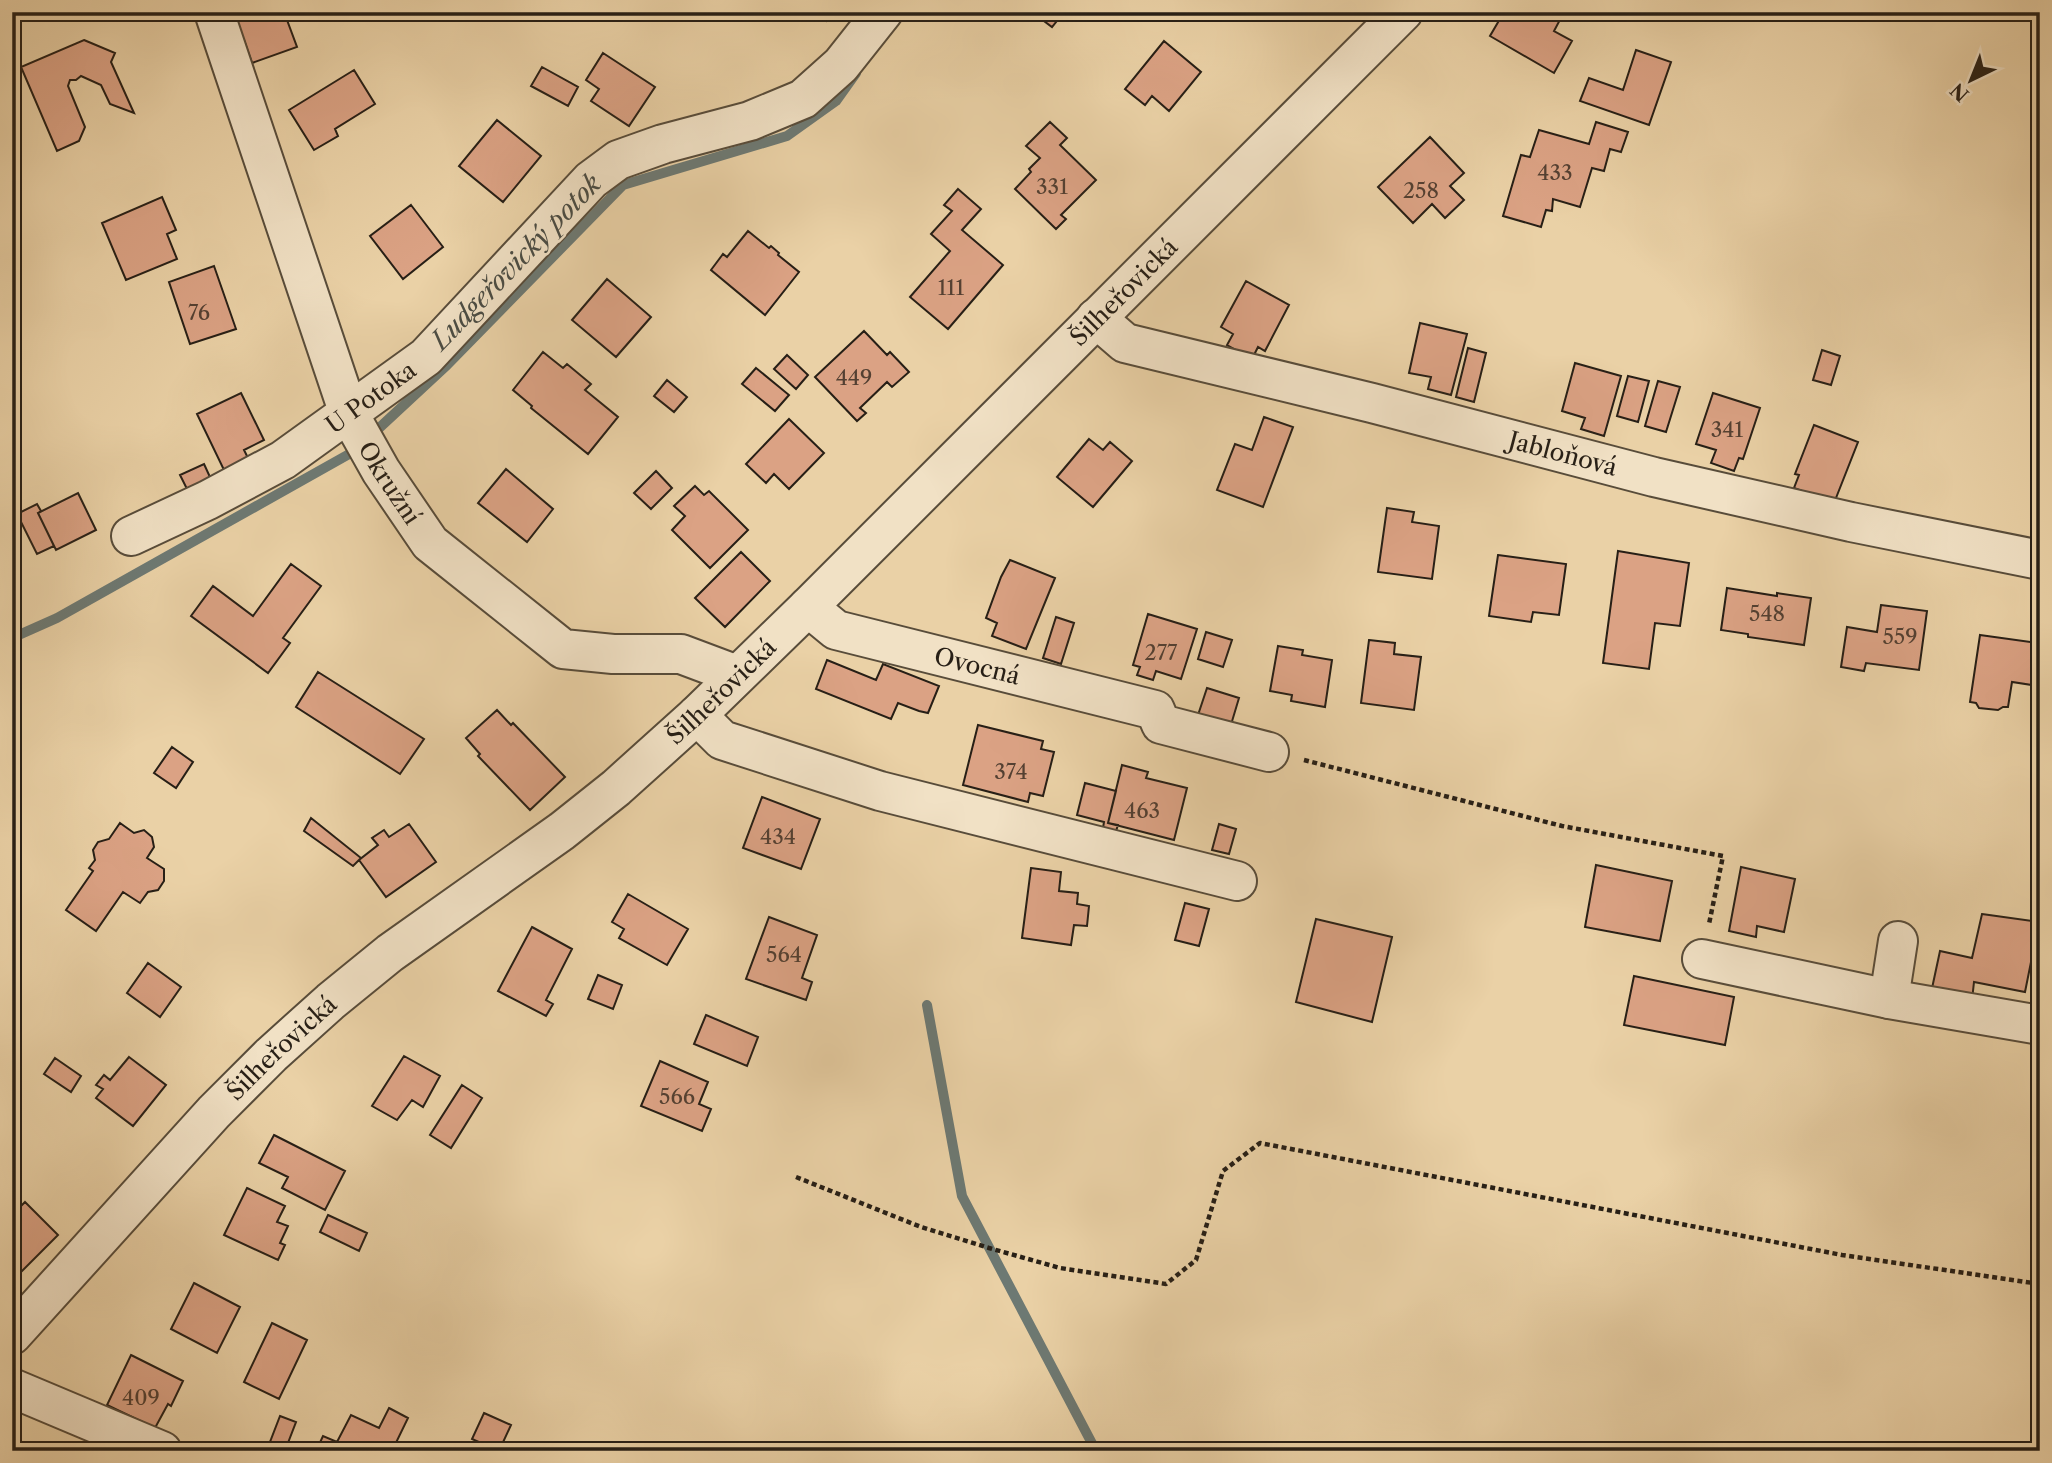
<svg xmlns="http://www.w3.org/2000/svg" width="2052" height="1463" viewBox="0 0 2052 1463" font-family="'Libre Caslon Text',serif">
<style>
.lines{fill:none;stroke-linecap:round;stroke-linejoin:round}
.stream{stroke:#6d7973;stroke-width:10}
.building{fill:#dba284;stroke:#271f16;stroke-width:2}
.minor-casing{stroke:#584c3a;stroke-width:42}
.path{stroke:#271f16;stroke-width:4.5;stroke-dasharray:5 3.5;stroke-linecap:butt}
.minor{stroke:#f1e1c5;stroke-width:38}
.labels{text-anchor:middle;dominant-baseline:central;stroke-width:5;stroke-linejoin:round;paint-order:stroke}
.number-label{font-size:21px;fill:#544032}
.street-label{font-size:24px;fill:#271f16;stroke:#f1e1c5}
.water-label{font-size:26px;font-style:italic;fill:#4a4c44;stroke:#f1e1c5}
</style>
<rect width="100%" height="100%" fill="#ead1a6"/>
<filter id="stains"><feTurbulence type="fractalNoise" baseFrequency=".00286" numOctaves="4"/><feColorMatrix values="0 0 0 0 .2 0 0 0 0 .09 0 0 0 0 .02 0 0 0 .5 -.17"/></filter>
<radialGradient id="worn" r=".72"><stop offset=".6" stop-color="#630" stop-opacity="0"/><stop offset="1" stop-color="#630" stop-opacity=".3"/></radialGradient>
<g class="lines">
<path class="stream" d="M377 430 447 365 623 185 787 136 836 101 856 73
M12 638 57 618 351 453
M927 1005 962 1196 1096 1451"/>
</g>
<path class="building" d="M234 12H284L297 47 252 63 244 40 239 43 235 31 240 29Z
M808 12H830L826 21Z
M1032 12H1064L1052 27Z
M1504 12H1560L1563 14 1554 31 1572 41 1554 73 1490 36Z
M84 40 115 53 111 62 134 113 110 104 101 85 81 76 76 80H70L68 86 85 127 79 141 57 151 21 67Z
M1164 41 1201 72 1169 111 1152 96 1145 105 1125 89Z
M1636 50 1671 62 1649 125 1580 101 1589 78 1623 90Z
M603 53 655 87 629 126 591 101 599 89 586 80Z
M542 67 578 87 568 106 531 86Z
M354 70 375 104 335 129 338 136 314 150 289 110Z
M497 120 541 156 503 202 459 166Z
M1050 122 1067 138 1060 145 1096 180 1061 215 1066 219 1056 229 1015 189 1031 172 1029 169 1040 158 1026 146Z
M1596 122 1628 132 1621 152 1610 149 1604 171 1592 168 1580 207 1553 199 1552 211 1546 210 1541 227 1503 216 1521 155 1530 157 1539 130 1589 144Z
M1430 137 1464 173 1450 186 1464 200 1445 218 1432 204 1413 223 1378 187Z
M958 189 981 209 962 230 1003 265 948 329 910 297 950 251 931 234 952 211 944 205Z
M162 197 176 230 167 234 177 259 126 280 102 223Z
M411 205 443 247 403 279 370 236Z
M748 231 769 248 771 246 779 253 778 255 799 272 765 315 711 270 723 254 727 257Z
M214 266 236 329 190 344 169 282Z
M607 279 651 317 616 357 572 320Z
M1246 281 1289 305 1265 351 1258 347 1252 359 1227 345 1233 334 1221 327Z
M1420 323 1467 334 1451 395 1428 389 1431 377 1409 373Z
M864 331 887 355 890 352 909 372 892 387 887 382 860 408 866 413 857 421 815 377Z
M1468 348 1486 353 1474 402 1456 397Z
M1822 350 1840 356 1831 385 1813 380Z
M543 352 563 368 567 364 591 384 585 390 618 417 588 454 531 408 532 406 513 390Z
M787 355 808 375 796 389 774 369Z
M1575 363 1621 376 1604 436 1581 429 1585 418 1562 411Z
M756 368 789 395 775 411 742 384Z
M1628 376 1649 381 1638 422 1617 416Z
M667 380 687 397 674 412 654 396Z
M1658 381 1680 387 1666 432 1645 426Z
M241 393 264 440 244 450 249 460 224 470 197 414Z
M1713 393 1760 408 1743 459 1739 458 1734 471 1711 463 1716 450 1696 444Z
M1264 417 1293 427 1263 507 1217 490 1235 444 1252 450Z
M789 419 824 453 789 489 774 474 766 483 746 464Z
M1814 425 1858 442 1834 503 1794 488 1799 475 1795 474Z
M1089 439 1103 450 1110 442 1132 461 1093 507 1057 477Z
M204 464 215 488 192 499 180 475Z
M506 469 553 509 527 542 478 503Z
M656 471 672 488 651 509 634 493Z
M695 486 704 495 709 491 748 530 710 568 672 530 685 516 674 506Z
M78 493 96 530 56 550 38 513Z
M37 504 41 511 38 513 54 546 37 554 17 514Z
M1387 508 1414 512 1412 522 1439 526 1432 579 1378 572Z
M1618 551 1689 563 1680 626 1655 623 1649 669 1603 663Z
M741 552 770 581 725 627 695 598Z
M1498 555 1566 564 1559 615 1533 612 1531 622 1489 616Z
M1010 560 1055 578 1026 649 992 636 997 623 986 618 1001 577Z
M291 564 321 586 283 638 290 643 268 673 191 616 213 586 253 616Z
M1727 588 1777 596V593L1811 598 1804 645 1748 637V634L1721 630Z
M1881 605 1927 611 1919 670 1866 663 1864 671 1841 667 1847 627 1877 632Z
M1148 614 1197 629 1181 679 1156 671 1153 680 1137 675 1140 667 1133 665Z
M1056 617 1074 623 1061 664 1043 658Z
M1206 632 1232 640 1223 667 1198 659Z
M1980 635 2037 643 2032 685 2012 682 2008 707H2003L1998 710 1979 708 1976 703 1970 702Z
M1369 640 1395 643 1394 654 1421 657 1414 710 1361 703Z
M1278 646 1303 650 1302 655 1332 660 1325 707 1291 701 1292 695 1270 691Z
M827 660 876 680 883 664 939 686 928 713 919 711 898 703 891 719 816 689Z
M318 672 424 739 400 774 296 707Z
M1207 688 1239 698 1230 728 1197 718Z
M497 710 511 725 513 723 565 777 530 810 478 756 480 754 466 738Z
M978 725 1043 741 1041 749 1054 752 1043 796 1030 793 1028 802 963 785Z
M172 747 193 762 176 788 154 773Z
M1122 765 1148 772 1146 778 1187 788 1174 840 1108 823Z
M1085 783 1116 791 1108 823 1118 825 1116 831 1103 828 1104 822 1077 815Z
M762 797 820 819 801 869 743 848Z
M311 818 361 858 353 866 304 831Z
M120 823 134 833 144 830 152 837 154 847 147 858 164 869V881L158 890 148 892 140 903 123 892 96 931 66 910 93 871 89 868 95 860 93 850 98 842 109 839Z
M409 824 436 862 386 897 359 860 378 845 372 838 384 830 389 837Z
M1219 824 1236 829 1229 854 1212 850Z
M1596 865 1672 881 1660 941 1585 927Z
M1741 867 1795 879 1784 932 1757 926 1756 937 1729 931Z
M1031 868 1061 872 1059 891 1078 893 1077 904 1089 906 1087 926 1074 925 1071 945 1022 938Z
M628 894 688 929 667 965 619 938 624 929 612 922Z
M1185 903 1209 909 1199 946 1175 940Z
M1982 914 2039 922 2025 992 1974 982 1972 1000 1931 993 1940 951 1972 958Z
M769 917 817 935 802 978 812 982 806 1000 746 979Z
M1316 919 1392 937 1372 1022 1296 1002Z
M532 927 572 949 546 1000 553 1004 546 1016 498 991Z
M148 963 181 987 160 1017 127 993Z
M598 975 622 985 613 1009 588 999Z
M1634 976 1734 997 1725 1045 1624 1025Z
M706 1015 758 1037 747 1066 694 1044Z
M404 1056 440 1076 423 1107 412 1100 397 1120 372 1106Z
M129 1057 166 1085 133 1126 96 1098 103 1089 96 1085 104 1075 110 1080Z
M55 1058 81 1076 71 1092 44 1074Z
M660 1061 708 1082 699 1104 711 1109 702 1131 641 1106Z
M462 1085 482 1098 451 1148 430 1135Z
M274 1135 345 1171 325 1210 282 1188 288 1177 259 1163Z
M247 1188 285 1206 277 1222 288 1226 280 1243 285 1245 278 1260 224 1235Z
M25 1202 58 1235 12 1281V1215Z
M328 1215 367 1233 359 1251 320 1232Z
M194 1283 240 1307 217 1353 171 1329Z
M272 1323 307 1340 279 1399 244 1382Z
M131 1355 183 1381 171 1406 168 1404 155 1428 107 1405Z
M389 1408 408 1418 392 1451H316L323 1436 337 1442 351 1415 379 1428Z
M484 1413 511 1425 499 1451 472 1439Z
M280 1416 296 1422 286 1448 270 1442Z"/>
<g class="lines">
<defs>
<g id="minor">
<path id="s1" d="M214 12 349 414 381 471 430 543 563 649 613 654H681L737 675"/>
<path id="s2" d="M1096 318 1125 343 1372 403 1654 477 1851 522 2040 560"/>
<path id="s3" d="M131 536 208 500 283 460 426 357 591 180 618 160 663 144 750 121 803 99 841 65 883 12"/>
<path id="s4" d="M808 607 836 630 1155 710 1161 724 1269 752"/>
<path d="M697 715 722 740 880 791 1237 881"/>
<path d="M1702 959 1889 999 2040 1025"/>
<path d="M1889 999 1898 941"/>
<path id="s5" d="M12 1335 214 1112 271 1055 331 1001 390 953 562 831 616 788 697 715 808 607 1403 12"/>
<path d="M12 1388 162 1451"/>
</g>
</defs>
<use href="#minor" class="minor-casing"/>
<path class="path" d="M1304 760 1562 826 1723 856 1709 924
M796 1177 921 1227 989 1248 1060 1268 1166 1284 1196 1260 1223 1171 1260 1143 1842 1255 2040 1284"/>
<use href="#minor" class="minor"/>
</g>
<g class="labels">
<g class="number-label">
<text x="1555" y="172">433</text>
<text x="1052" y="186">331</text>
<text x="1421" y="190">258</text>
<text x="951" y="287">111</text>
<text x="199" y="312">76</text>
<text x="854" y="377">449</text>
<text x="1727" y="429">341</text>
<text x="1767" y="613">548</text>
<text x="1900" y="636">559</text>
<text x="1161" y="652">277</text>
<text x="1011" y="771">374</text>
<text x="1142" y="810">463</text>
<text x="778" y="836">434</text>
<text x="784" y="954">564</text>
<text x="677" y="1096">566</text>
<text x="141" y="1397">409</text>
</g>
<g class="street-label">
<text stroke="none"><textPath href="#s5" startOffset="1528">Šilheřovická</textPath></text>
<text stroke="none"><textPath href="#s3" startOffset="278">U Potoka</textPath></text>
<text stroke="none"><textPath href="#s2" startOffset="490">Jabloňová</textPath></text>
<text stroke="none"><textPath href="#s1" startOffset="504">Okružní</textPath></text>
<text stroke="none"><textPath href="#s4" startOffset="182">Ovocná</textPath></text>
<text stroke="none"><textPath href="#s5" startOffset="961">Šilheřovická</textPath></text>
<text stroke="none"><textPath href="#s5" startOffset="394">Šilheřovická</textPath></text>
</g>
<g class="water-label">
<text transform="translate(516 262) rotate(-46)">Ludgeřovický potok</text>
</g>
</g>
<rect width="2052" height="1463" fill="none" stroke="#ead1a6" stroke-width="42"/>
<rect x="14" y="14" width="2024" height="1435" fill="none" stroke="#271f16" stroke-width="3.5"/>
<rect x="21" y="21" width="2010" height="1421" fill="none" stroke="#271f16" stroke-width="2"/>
<g transform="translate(1971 80) rotate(223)" stroke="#f1e1c5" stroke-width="5" paint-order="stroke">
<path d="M0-5L12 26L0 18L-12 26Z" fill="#271f16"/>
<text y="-10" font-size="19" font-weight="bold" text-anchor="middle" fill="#271f16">N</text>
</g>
<rect width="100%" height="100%" filter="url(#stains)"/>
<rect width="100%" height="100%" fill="url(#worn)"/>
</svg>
